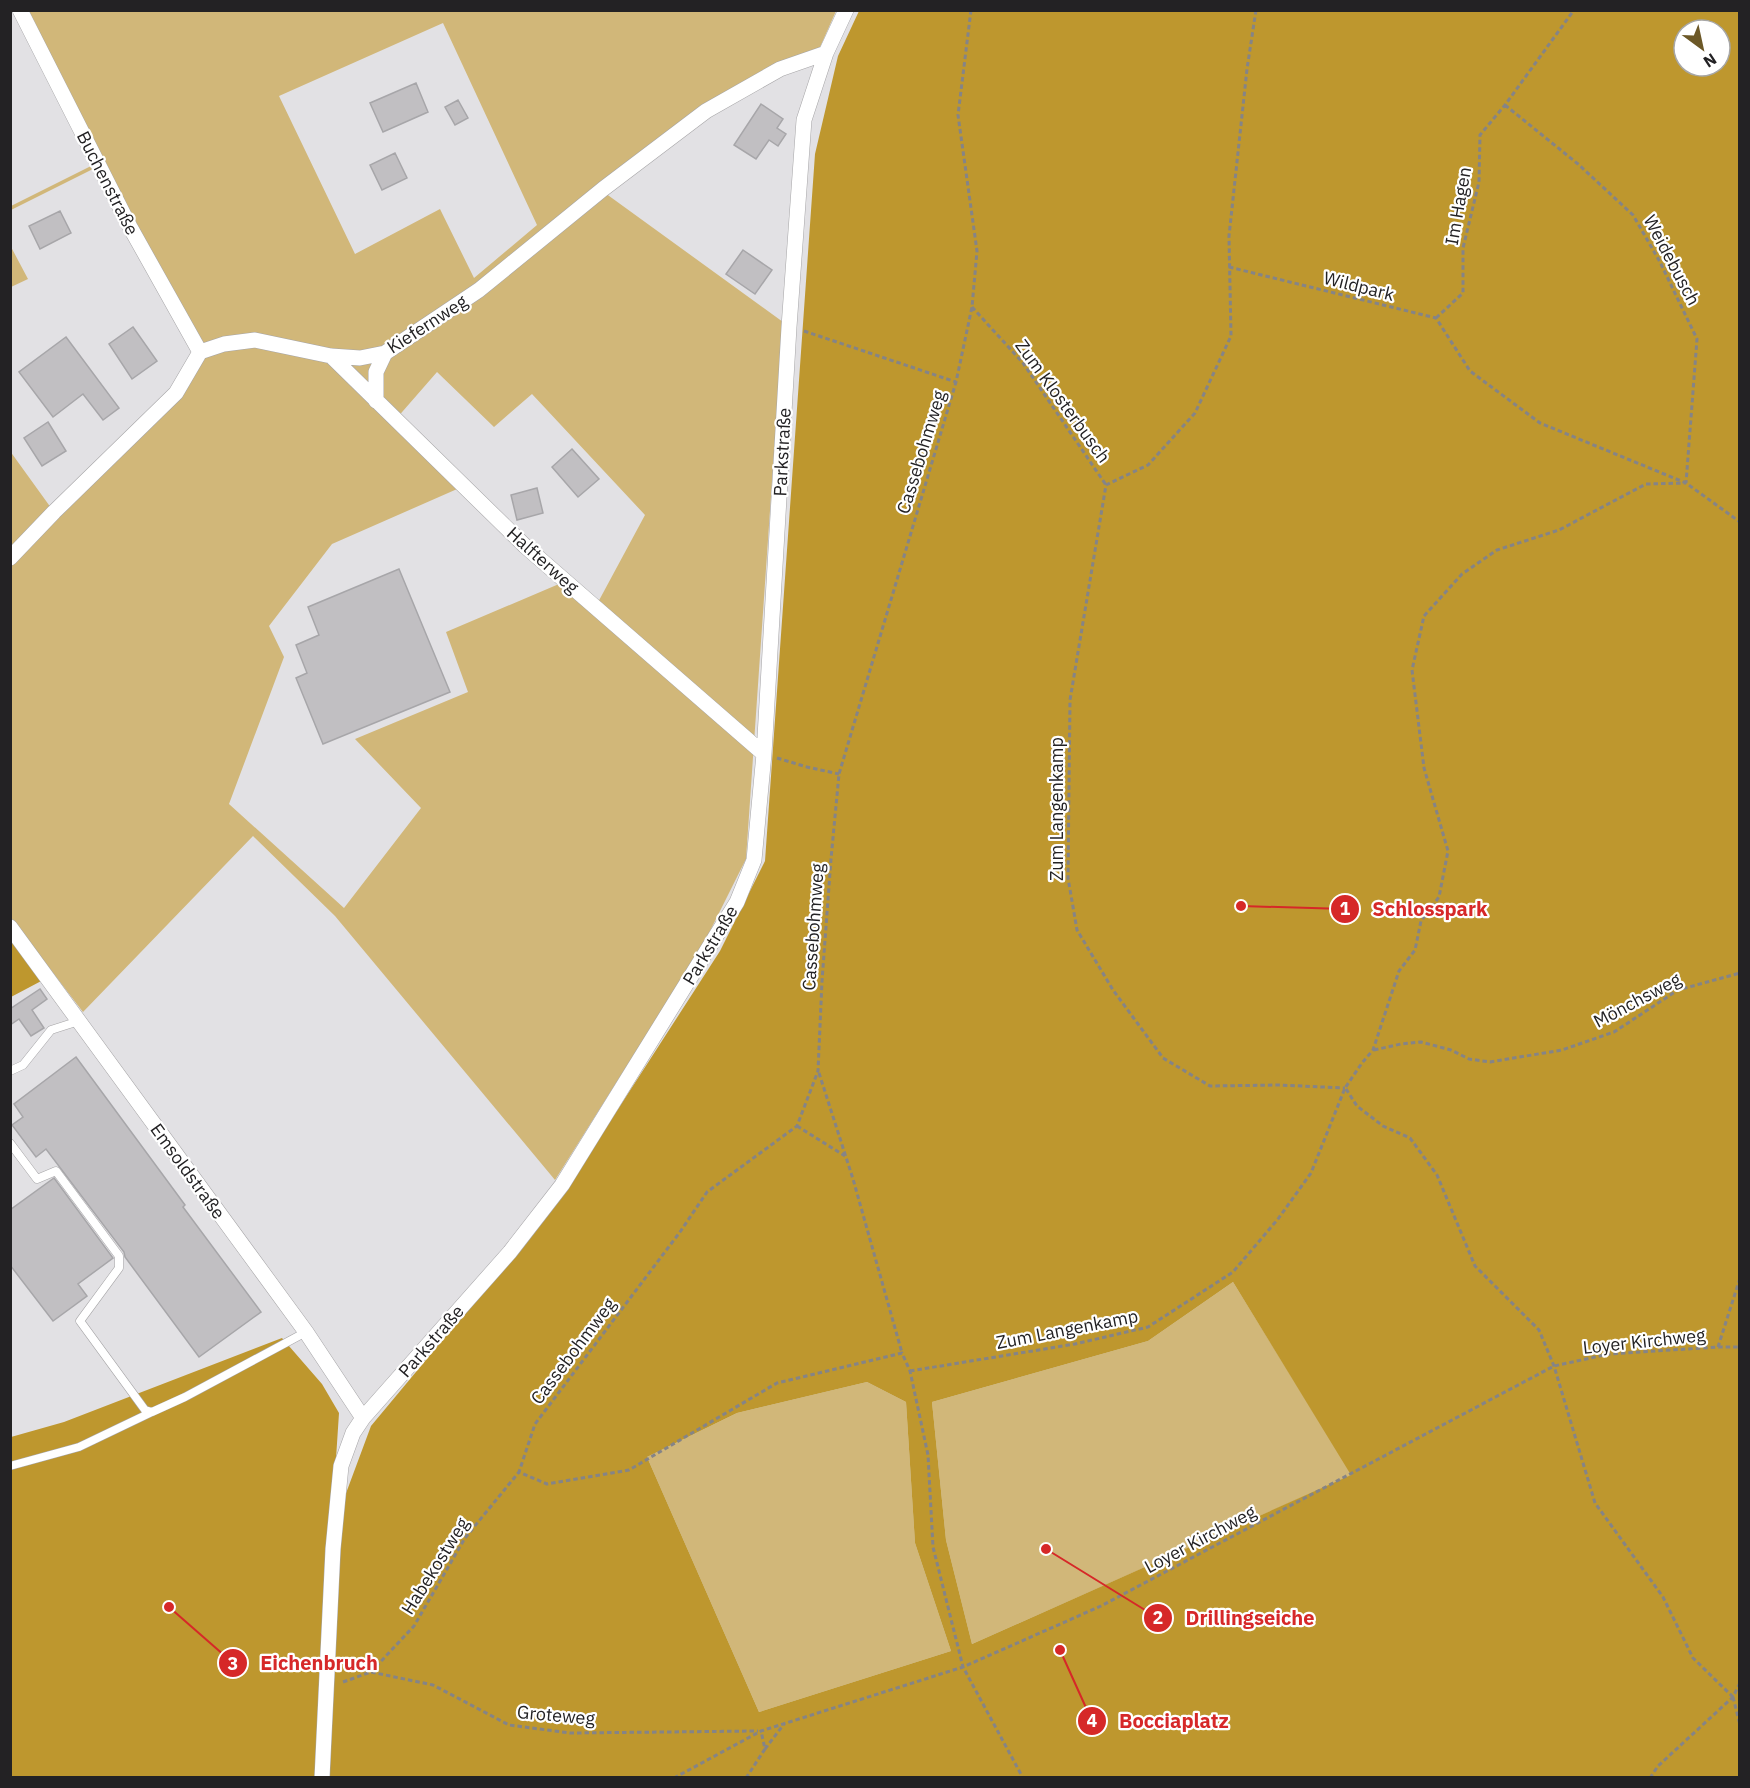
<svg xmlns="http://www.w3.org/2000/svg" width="1750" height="1788" viewBox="0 0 1750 1788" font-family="'IBM Plex Sans',sans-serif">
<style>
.green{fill:#d1b779;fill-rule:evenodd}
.forest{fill:#be972e;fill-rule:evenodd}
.building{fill:#c1bfc2;stroke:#a7a6a9;stroke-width:1.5}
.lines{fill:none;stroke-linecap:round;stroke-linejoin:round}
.lane-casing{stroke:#a6a5a7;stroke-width:9}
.street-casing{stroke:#a6a5a7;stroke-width:16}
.path{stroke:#858487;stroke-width:3;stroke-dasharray:4.5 3;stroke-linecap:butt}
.lane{stroke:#fff;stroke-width:8}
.street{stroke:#fff;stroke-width:15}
.labels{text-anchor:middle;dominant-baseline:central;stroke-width:4.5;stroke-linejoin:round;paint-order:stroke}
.street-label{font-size:18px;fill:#232224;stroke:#fff}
.leader{fill:none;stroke:#d62828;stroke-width:2}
.callout-dot{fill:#d62828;stroke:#fff;stroke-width:2}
.mark-label{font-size:18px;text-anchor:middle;font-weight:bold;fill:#fff}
.callout-label{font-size:20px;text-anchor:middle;font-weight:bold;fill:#d62828;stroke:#fff;stroke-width:4.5;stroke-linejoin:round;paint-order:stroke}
</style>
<rect width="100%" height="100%" fill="#e2e1e4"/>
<path class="green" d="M26 11H836L813 63 782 74 708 115 605 193 783 322 746 859 704 943 555 1180 335 916 253 836 83 1012 11 918 10 451 54 512 176 393 200 352 99 166 11 210V206L101 161ZM443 23 537 225 474 278 440 209 355 254 279 96ZM437 372 494 427 532 394 645 515 596 606 566 581 446 632 468 692 355 739 421 808 344 908 229 804 284 657 269 626 332 544 464 486 396 419Z
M10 245 28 279 11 287H10Z
M1233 1282 1352 1475 972 1644 946 1540 932 1402 1148 1341Z
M867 1382 906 1402 915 1543 951 1651 759 1712 647 1457 737 1413Z"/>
<path class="forest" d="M859 11H1739V1777L326 1778 342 1504 371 1426 560 1199 720 951 765 861 815 154 838 56ZM1684 30H1720V66H1684ZM1233 1282 1351 1475 972 1644 946 1540 932 1402 1148 1341ZM867 1382 906 1402 915 1543 951 1651 759 1712 647 1457 737 1413Z
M10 931 45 979 11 997H10Z
M282 1338 322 1384 339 1413 315 1777 11 1778V1437L64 1422Z"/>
<path class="building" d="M416 83 428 112 383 132 370 103Z
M458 100 468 118 455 125 445 107Z
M761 104 783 119 777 128 786 134 778 146 769 140 756 159 734 145Z
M395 153 407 178 382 190 370 165Z
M60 211 71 233 40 249 29 226Z
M743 250 772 270 755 294 726 274Z
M133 327 157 361 132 379 109 344Z
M66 337 119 408 103 420 83 394 53 417 19 372Z
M48 422 66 451 42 466 24 438Z
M572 449 599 479 578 497 552 467Z
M537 488 543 513 517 520 511 495Z
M399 569 450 692 323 744 296 678 307 673 296 645 319 635 308 607Z
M40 989 47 999 32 1010 44 1028 31 1036 19 1019 10 1025V1009Z
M76 1057 185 1205 183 1207 261 1312 199 1357 125 1257 124 1252 46 1149 36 1157 12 1125 23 1117 14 1104Z
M54 1178 113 1258 78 1284 87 1296 53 1321 10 1265V1210Z"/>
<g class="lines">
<defs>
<path id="lane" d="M10 1071 23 1065 51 1030 79 1021
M10 1143 37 1179 56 1171 119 1256V1268L80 1321 145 1410 152 1412 185 1397 306 1332
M10 1466 79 1447 152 1412"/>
<path id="street" d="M20 10 130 227 200 352
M331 356 525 546 764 754
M376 401V372L385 353
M10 558 54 512 176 393 200 352 224 344 255 340 331 356 360 358 385 353 479 290 603 189 706 111 780 69 826 53
M10 927 306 1332 363 1418
M322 1778 333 1549 341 1466 353 1433 363 1418 510 1252 562 1185 737 902 754 860 764 754 789 327 804 120 826 53 846 10"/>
</defs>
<use href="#lane" class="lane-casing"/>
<use href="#street" class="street-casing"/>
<path class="path" d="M971 10 958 115 977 251 972 307 956 382 839 774 831 859 822 981 818 1071 797 1126 707 1192 680 1232 535 1424 519 1472 547 1484 629 1470 777 1383 902 1353 910 1371 928 1455 933 1547 963 1667 1023 1778
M1256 10 1247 69 1229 236 1231 336 1195 413 1148 465 1106 485 1070 700 1068 878 1077 930 1113 990 1163 1058 1210 1086 1279 1085 1345 1088
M1505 105 1578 164 1633 215 1660 262 1697 339 1686 483
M1229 267 1436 318 1470 371 1540 423 1686 483 1740 522
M972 307 1023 363 1106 485
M1436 318 1463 293V248L1479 182 1480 135 1505 105 1574 10
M804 331 956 382
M777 758 807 767 839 774
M1374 1050 1401 1044 1421 1042 1451 1050 1469 1059 1490 1062 1562 1050 1614 1032 1678 990 1740 973
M819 1073 853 1179 902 1353
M1346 1089 1357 1106 1383 1126 1410 1138 1437 1175 1475 1266 1539 1330 1554 1366 1595 1503 1663 1597 1693 1658 1733 1697
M797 1126 845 1156
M1718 1347 1740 1278
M910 1371 1075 1344 1148 1327 1233 1272 1278 1219 1311 1173 1345 1088 1362 1063 1373 1050 1399 971 1415 950 1421 921 1439 897 1448 851 1424 768 1412 670 1424 616 1462 574 1497 550 1559 530 1646 484 1686 483
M371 1672 414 1626 465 1538 519 1472
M343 1682 371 1672 433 1685 509 1725 570 1733 758 1731
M1733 1697 1740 1725
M765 1749 784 1724
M674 1778 761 1731 963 1667 1101 1606 1554 1366 1609 1354 1718 1347H1740
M746 1778 765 1749 761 1731
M1650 1778 1658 1766 1733 1697 1740 1683"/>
<use href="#lane" class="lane"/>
<use href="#street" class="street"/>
</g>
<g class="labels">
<g class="street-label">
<text transform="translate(108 183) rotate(63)">Buchenstraße</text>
<text transform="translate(1458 206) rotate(-80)">Im Hagen</text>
<text transform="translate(1672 260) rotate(62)">Weidebusch</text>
<text transform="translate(1359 286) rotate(14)">Wildpark</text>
<text transform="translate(427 324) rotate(-33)">Kiefernweg</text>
<text transform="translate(1063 401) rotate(54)">Zum Klosterbusch</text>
<text transform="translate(782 452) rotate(-87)">Parkstraße</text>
<text transform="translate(921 452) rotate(-73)">Cassebohmweg</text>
<text transform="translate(543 560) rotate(42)">Halfterweg</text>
<text transform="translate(1056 809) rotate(-90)">Zum Langenkamp</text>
<text transform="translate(813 927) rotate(-86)">Cassebohmweg</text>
<text transform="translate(710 945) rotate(-59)">Parkstraße</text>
<text transform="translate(1637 1000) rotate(-28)">Mönchsweg</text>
<text transform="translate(188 1171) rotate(54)">Emsoldstraße</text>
<text transform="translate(1067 1329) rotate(-11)">Zum Langenkamp</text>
<text transform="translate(431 1341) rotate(-49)">Parkstraße</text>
<text transform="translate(1644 1341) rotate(-6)">Loyer Kirchweg</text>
<text transform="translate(573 1351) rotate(-53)">Cassebohmweg</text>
<text transform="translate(1200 1539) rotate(-28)">Loyer Kirchweg</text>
<text transform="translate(435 1566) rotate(-58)">Habekostweg</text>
<text transform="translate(556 1715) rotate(5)">Groteweg</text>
</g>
</g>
<path class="leader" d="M1241 906L1345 909M1046 1549L1158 1618M169 1607L233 1663M1060 1650L1092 1721"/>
<g class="callout-dot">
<circle cx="1241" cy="906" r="6"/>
<circle cx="1046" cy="1549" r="6"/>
<circle cx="169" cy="1607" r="6"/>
<circle cx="1060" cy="1650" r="6"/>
<circle cx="1345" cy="909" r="15"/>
<circle cx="1158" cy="1618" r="15"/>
<circle cx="233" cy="1663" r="15"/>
<circle cx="1092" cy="1721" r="15"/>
</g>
<g class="mark-label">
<text x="1345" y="915">1</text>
<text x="1158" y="1624">2</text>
<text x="233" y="1670">3</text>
<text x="1092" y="1727">4</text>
</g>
<g class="callout-label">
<text x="1430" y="916">Schlosspark</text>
<text x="1250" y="1625">Drillingseiche</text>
<text x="319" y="1670">Eichenbruch</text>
<text x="1174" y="1728">Bocciaplatz</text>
</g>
<rect width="1750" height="1788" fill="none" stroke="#232224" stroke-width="24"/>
<g transform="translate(1702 48) rotate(147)"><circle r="28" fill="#ffffff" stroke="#a7a7a7" stroke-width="1.5"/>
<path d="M0-4.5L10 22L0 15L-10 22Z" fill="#6c5827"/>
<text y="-9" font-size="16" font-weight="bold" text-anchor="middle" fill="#232224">N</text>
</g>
</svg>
